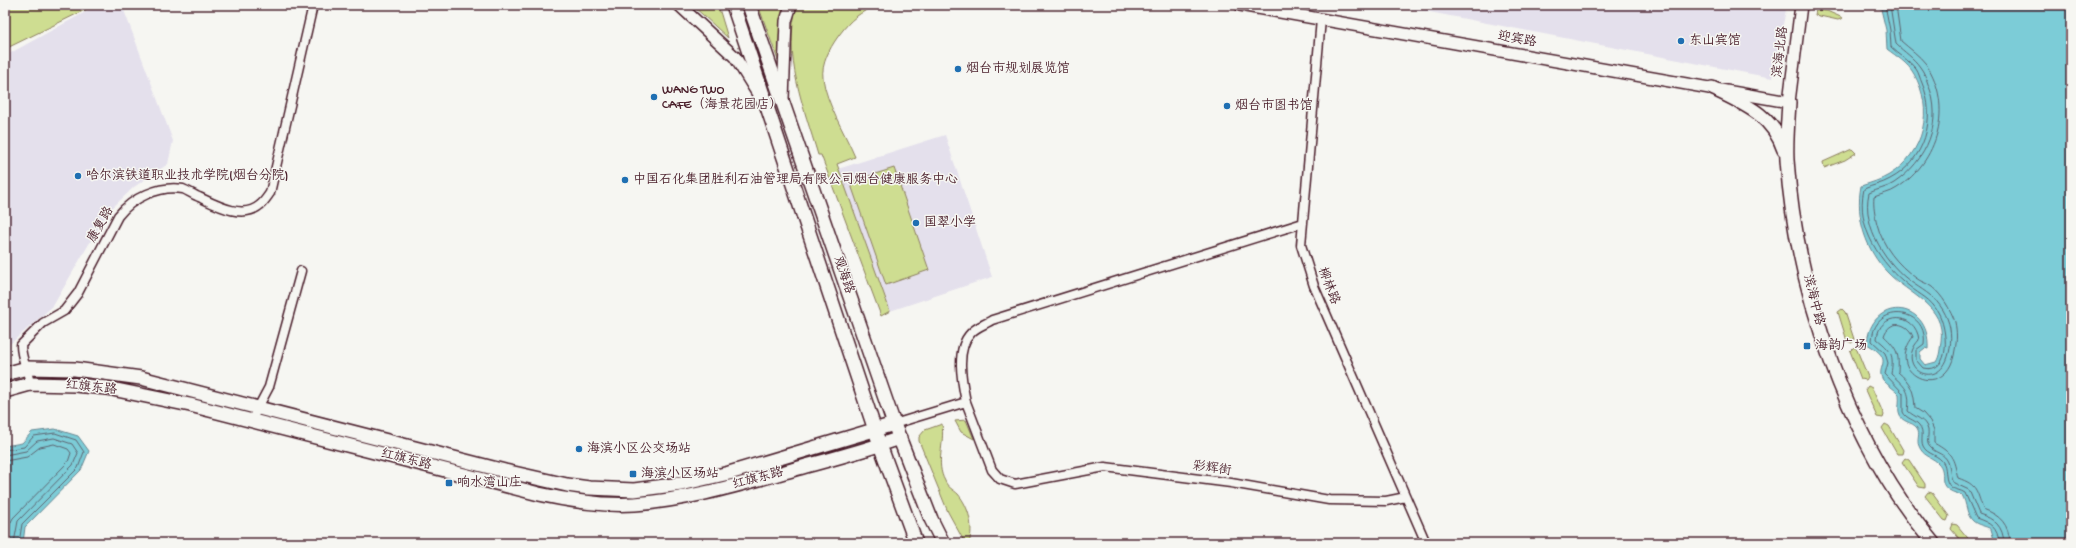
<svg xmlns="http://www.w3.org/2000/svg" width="2076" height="548" viewBox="0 0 2076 548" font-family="'Gochi Hand','LXGW WenKai TC',sans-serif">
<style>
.built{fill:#e4e0ec}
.green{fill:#cedd91;stroke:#8c7e5e}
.water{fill:#7cccd7;stroke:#688792}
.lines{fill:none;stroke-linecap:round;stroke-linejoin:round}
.shore{stroke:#5e6470;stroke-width:1}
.minor-casing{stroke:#4a1f2b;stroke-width:11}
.secondary-casing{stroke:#4a1f2b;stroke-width:14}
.primary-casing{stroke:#4a1f2b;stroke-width:16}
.minor{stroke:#f6f6f2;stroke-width:8}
.secondary{stroke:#f6f6f2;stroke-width:11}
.primary{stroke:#f6f6f2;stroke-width:13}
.poi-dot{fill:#1f6fb2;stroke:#f6f6f2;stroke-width:1.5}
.labels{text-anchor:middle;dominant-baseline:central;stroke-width:3;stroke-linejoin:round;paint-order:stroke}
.street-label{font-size:13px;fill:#4a1f2b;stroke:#f6f6f2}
.poi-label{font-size:13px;fill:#4a1f2b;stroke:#f6f6f2;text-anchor:start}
</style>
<rect width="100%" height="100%" fill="#f6f6f2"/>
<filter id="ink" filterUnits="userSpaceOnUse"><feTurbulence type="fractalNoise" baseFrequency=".025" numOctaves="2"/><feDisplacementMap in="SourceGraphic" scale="8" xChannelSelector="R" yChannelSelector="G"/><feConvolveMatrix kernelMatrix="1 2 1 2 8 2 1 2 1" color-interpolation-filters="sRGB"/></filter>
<g filter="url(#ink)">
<path class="built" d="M98 5H122L173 141 168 164 134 187 107 213 53 306 10 344 8 359H5V56Z
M1393 5H1787L1772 78Z
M945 135 992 277 890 311 838 169Z"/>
<path class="green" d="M5 5H95L5 49Z
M692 5H718L728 38Z
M758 5H786L780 24 778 60Z
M797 5H871V8C855 15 847 24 837 38 830 48 821 64 823 78 826 103 845 133 855 157L837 164 890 311 881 316 821 155H818C804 107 782 56 797 5Z
M1816 10 1827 11 1843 18 1838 20 1815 15Z
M1852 149 1856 153 1845 160 1824 168 1823 162Z
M894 168 929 270 886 285 850 182Z
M1842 309 1845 312 1854 339 1852 343 1847 341 1838 312Z
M1854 347 1857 350 1868 377 1866 380 1861 379 1850 351Z
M1868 386 1872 388 1884 415 1883 418 1877 417 1865 390Z
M966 420 974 439 961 432 955 421Z
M942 424C945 444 935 463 945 481 947 487 954 490 958 494 969 507 974 527 969 543H965L948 512 919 441V437L925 430Z
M1885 424 1889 426 1903 450 1902 454H1897L1882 428Z
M1905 458 1909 460 1925 484V488L1919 487 1902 462Z
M1928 492 1932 493 1949 516 1947 521 1944 520 1925 496Z
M1953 524 1957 525 1972 543H1963L1951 529Z"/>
<path class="water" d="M1880 5H2071V543H1995L1991 529C1986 526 1977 525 1973 521 1966 515 1967 503 1962 495 1930 487 1951 474 1937 462 1930 456 1923 456 1919 446 1916 440 1921 434 1917 428 1912 421 1901 423 1899 413 1898 407 1900 401 1899 394 1895 389 1887 385 1883 380 1874 366 1897 361 1867 344 1870 295 1931 299 1928 349L1925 348 1920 352V359L1925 365 1936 362C1940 356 1940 348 1941 341 1946 306 1908 294 1888 273 1866 251 1855 217 1861 186 1870 183 1881 180 1889 175 1925 153 1934 109 1914 74 1908 63 1896 56 1887 49L1886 30Z
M55 429 78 436 89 451 81 470 25 527 23 543H5V446L22 443 32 432Z"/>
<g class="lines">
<path class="shore" d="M1885 5 1890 30 1891 47C1899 55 1909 60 1916 69 1919 73 1920 79 1922 83 1937 118 1925 161 1890 179 1882 184 1872 185 1864 189 1855 227 1881 264 1909 286 1921 296 1930 298 1938 312 1947 327 1953 375 1923 368L1916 360V350L1924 344C1929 307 1873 301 1872 341L1885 353 1888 363 1885 374 1903 393V412C1906 419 1914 419 1919 425 1925 432 1920 439 1923 446 1927 455 1939 454 1944 464 1947 471 1944 481 1951 487 1955 490 1961 490 1965 493L1976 518C1990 523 1998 527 1999 543
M1890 5 1896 44C1904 52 1914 58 1920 67 1924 72 1926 78 1928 84 1944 121 1927 161 1894 183 1887 188 1877 189 1869 193 1861 226 1887 266 1914 284 1926 292 1935 297 1943 310 1950 322 1952 333 1950 348 1943 396 1892 369 1919 340 1916 311 1878 312 1877 339 1892 351 1894 355 1891 374 1905 387 1911 390 1908 411 1915 418 1925 418 1928 430 1929 437 1925 443 1931 448 1937 454 1944 453 1948 462 1951 469 1949 477 1954 483L1969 490 1979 514C1995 519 2003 526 2004 543
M1896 5 1901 41C1910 49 1919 55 1926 64 1954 106 1938 162 1897 188 1890 193 1881 194 1874 197 1873 206 1875 216 1877 224 1883 247 1897 264 1916 278 1921 282 1927 283 1932 287 1942 295 1951 310 1955 322 1957 332 1957 340 1955 350 1948 404 1883 375 1913 337 1908 322 1889 319 1884 336 1898 349 1899 354 1898 372 1911 383 1914 391 1915 408L1923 413 1930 421 1934 430V443C1953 454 1953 457 1958 478 1978 485 1976 490 1983 509 2000 515 2009 524 2010 543
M5 450 24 447 34 436 55 433 76 440 84 452 78 468 22 524 19 543
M5 455 26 451 37 441 54 438 72 444 78 453 73 465 18 521 14 543
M5 461 27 457 40 447 54 444 68 449 71 453 68 462 13 518 10 524 8 543"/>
<defs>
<path id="minor" d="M1321 19 1301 245 1314 286 1426 543
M30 384C28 370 21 359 21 345L43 323 64 311 78 293 118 216C132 198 159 185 183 189 188 191 194 195 199 197 216 205 243 220 260 205 264 202 267 197 270 193L313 5
M966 402 992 470 1000 479 1015 484 1105 467 1231 483 1329 500 1386 501 1406 497
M251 421 269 387 301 271
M894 424 966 402C962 382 955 349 971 333 976 327 986 324 992 320L1303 223"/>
<path id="secondary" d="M679 5 735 57 761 99
M1240 5 1789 102 1801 5
M783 99 786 21 791 5"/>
<path id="primary" d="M733 5 880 445 916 543
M749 5 894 424 931 519 943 543
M1712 88C1744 104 1772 114 1784 150
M1789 102C1788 121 1786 141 1787 160 1796 290 1848 442 1933 543
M5 374 27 368 75 369 141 378 505 471 567 485 589 488 634 490 681 484 729 473 894 424
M5 391 30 384 75 385 107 388 190 405 539 494C570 501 603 506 635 504 689 500 741 484 792 470 828 460 864 451 900 438"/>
</defs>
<use href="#minor" class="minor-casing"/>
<use href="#secondary" class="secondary-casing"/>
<use href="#primary" class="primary-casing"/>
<use href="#minor" class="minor"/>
<use href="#secondary" class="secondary"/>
<use href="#primary" class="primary"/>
</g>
</g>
<g class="poi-dot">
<circle cx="1681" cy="41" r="4"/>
<circle cx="958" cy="69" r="4"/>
<circle cx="654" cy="97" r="4"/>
<circle cx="1227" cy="106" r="4"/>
<circle cx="78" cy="176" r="4"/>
<circle cx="625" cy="180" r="4"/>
<circle cx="916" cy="223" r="4"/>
<rect x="1803" y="342" width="8" height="8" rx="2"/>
<circle cx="579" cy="449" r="4"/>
<rect x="629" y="470" width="8" height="8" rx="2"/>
<rect x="445" y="479" width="8" height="8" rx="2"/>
</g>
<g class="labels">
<g class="street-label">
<text transform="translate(1517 40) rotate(10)">迎宾路</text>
<text transform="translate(1781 52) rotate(-83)">滨海北路</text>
<text transform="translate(101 225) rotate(-60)">康复路</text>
<text transform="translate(843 275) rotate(71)">观海路</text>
<text transform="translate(1328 286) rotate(69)">柳林路</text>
<text transform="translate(1813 300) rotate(76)">滨海中路</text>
<text transform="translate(91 388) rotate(6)">红旗东路</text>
<text transform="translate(406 460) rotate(14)">红旗东路</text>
<text transform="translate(1212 469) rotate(8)">彩辉街</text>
<text transform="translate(758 479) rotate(-15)">红旗东路</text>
</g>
<g class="poi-label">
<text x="1689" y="41">东山宾馆</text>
<text x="966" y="69">烟台市规划展览馆</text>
<text x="662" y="90">WANG TWO<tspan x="662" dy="15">CAFE（海景花园店）</tspan></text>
<text x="1235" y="106">烟台市图书馆</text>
<text x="86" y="176">哈尔滨铁道职业技术学院(烟台分院)</text>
<text x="633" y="180">中国石化集团胜利石油管理局有限公司烟台健康服务中心</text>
<text x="924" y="223">国翠小学</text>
<text x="1815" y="346">海韵广场</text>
<text x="587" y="449">海滨小区公交场站</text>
<text x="641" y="474">海滨小区场站</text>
<text x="457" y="483">响水湾山庄</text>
</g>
</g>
<rect width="2076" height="548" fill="none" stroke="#f6f6f2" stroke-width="20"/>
<rect x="10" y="10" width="2056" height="528" fill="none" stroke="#4a1f2b" stroke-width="1.5" filter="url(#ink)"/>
</svg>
